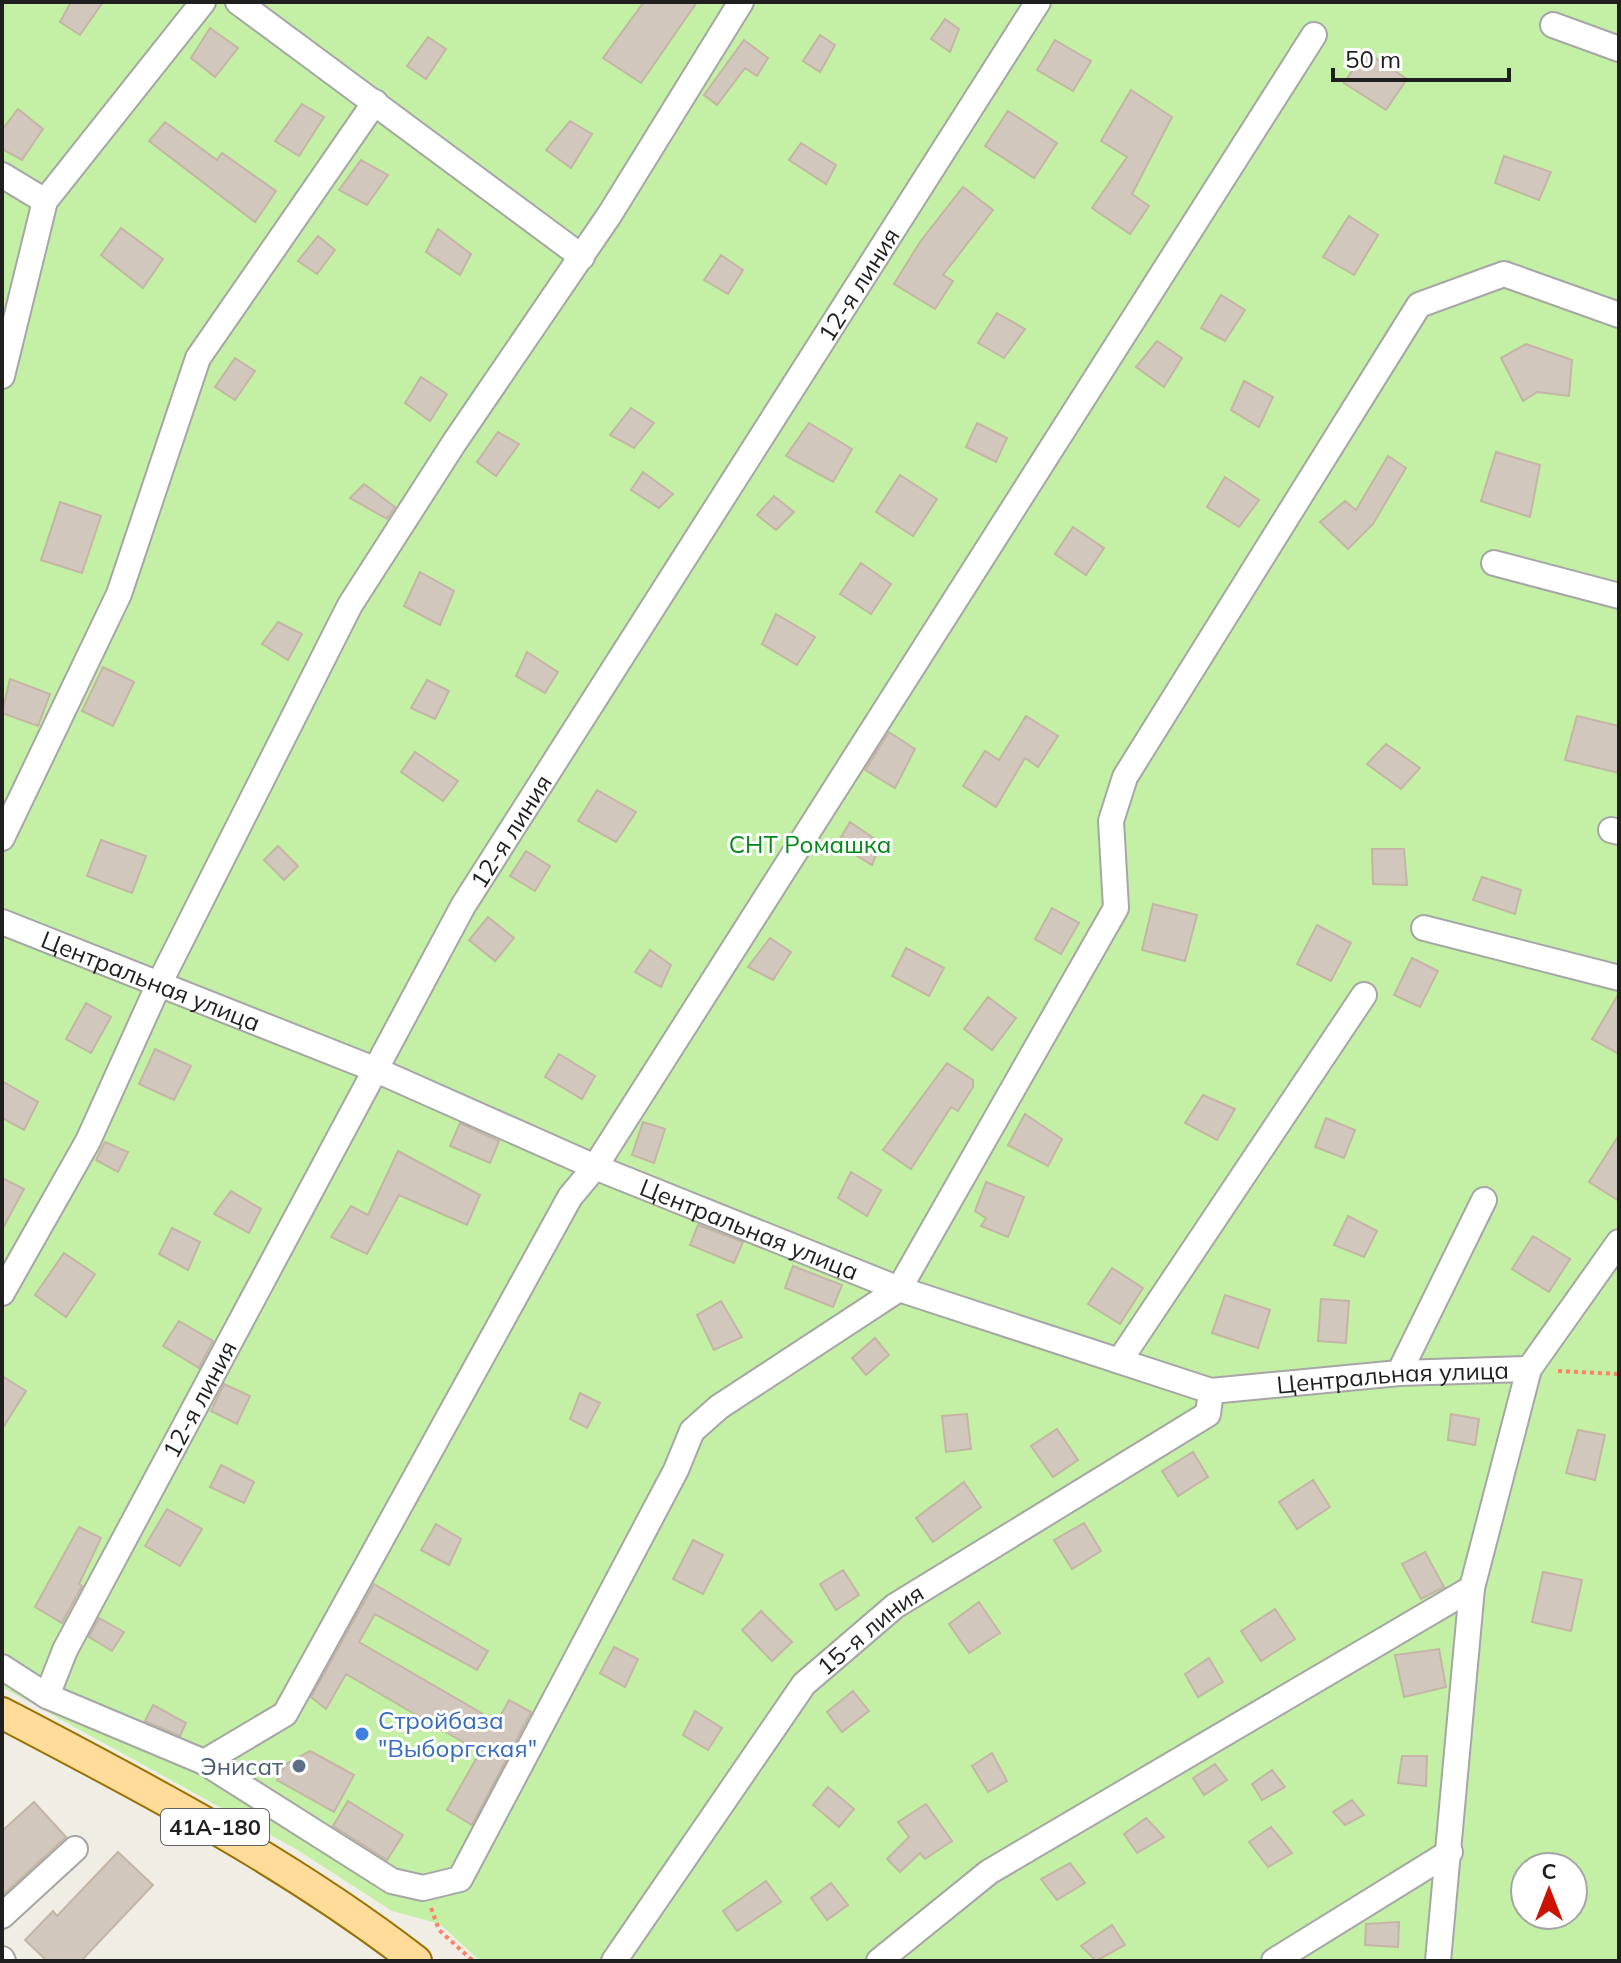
<svg xmlns="http://www.w3.org/2000/svg" width="1621" height="1963" viewBox="0 0 1621 1963" font-family="Mulish,sans-serif">
<style>
.grass{fill:#c3f0a4;fill-rule:evenodd}
.building{fill:#d1c7bc;stroke:#c4b5a4;stroke-width:2}
.lines{fill:none;stroke-linecap:round;stroke-linejoin:round}
.minor-casing{stroke:#a6a6a6;stroke-width:28}
.major-casing{stroke:#997300;stroke-width:34}
.path{stroke:#ff8366;stroke-width:4;stroke-dasharray:4 4;stroke-linecap:butt}
.minor{stroke:#fff;stroke-width:24}
.major{stroke:#ffdc9a;stroke-width:30}
.shop-dot{fill:#3f7fe0;stroke:#fff;stroke-width:3}
.service-dot{fill:#5c6f8a;stroke:#fff;stroke-width:3}
.labels{text-anchor:middle;dominant-baseline:central;stroke-width:6;stroke-linejoin:round;paint-order:stroke}
.shield{fill:#fff;stroke:#626262;stroke-width:2}
.shield-label{font-size:22px;font-weight:bold;fill:#1f1f1f}
.street-label{font-size:24px;fill:#1f1f1f;stroke:#fff}
.park-label{font-size:24px;fill:#008917;stroke:#fff}
.shop-label{font-size:24px;fill:#366cbe;stroke:#fff;text-anchor:start}
.service-label{font-size:24px;fill:#4e5e75;stroke:#fff;text-anchor:end}
</style>
<rect width="100%" height="100%" fill="#f0ede4"/>
<path class="grass" d="M2 2H1619V1961H480L440 1924 392 1911 296 1849 2 1687ZM1525 1867H1573V1915H1525Z"/>
<path class="building" d="M71 2H103L80 35 60 22Z
M644 2H697L641 83 603 58Z
M945 19 959 29 950 52 931 39Z
M210 28 238 48 215 77 191 58Z
M820 35 835 45 820 72 803 61Z
M428 37 446 49 426 79 407 66Z
M744 40 768 58 757 76 745 68 717 105 704 95Z
M1055 40 1091 61 1073 91 1037 70Z
M1365 51 1407 79 1386 110 1344 83Z
M1131 90 1172 117 1132 194 1149 206 1130 234 1092 208 1127 157 1101 141Z
M302 104 324 117 299 156 275 141Z
M18 109 43 129 22 160 2 149V130Z
M1008 111 1057 143 1034 178 985 146Z
M570 121 592 134 571 168 546 150Z
M165 122 217 160 222 153 276 191 255 222 149 141Z
M801 143 836 165 826 184 789 160Z
M1504 156 1551 172 1539 200 1495 183Z
M361 160 388 175 367 205 339 190Z
M963 187 993 210 943 275 953 281 935 309 894 284 920 242Z
M1349 216 1378 235 1354 275 1323 257Z
M121 228 163 259 143 288 101 255Z
M438 229 471 254 460 275 426 252Z
M318 236 335 250 317 274 298 261Z
M721 255 743 270 728 294 704 280Z
M1221 295 1245 310 1225 341 1201 328Z
M997 313 1025 329 1004 358 978 343Z
M1157 341 1182 358 1164 387 1136 367Z
M1526 344 1572 360 1569 396 1537 392 1523 401 1501 358Z
M235 358 255 371 235 400 215 387Z
M421 377 447 394 430 421 405 403Z
M1244 381 1273 397 1259 427 1231 410Z
M631 408 654 423 634 448 610 435Z
M809 423 852 449 833 482 786 456Z
M977 423 1007 438 996 462 966 447Z
M498 432 519 444 496 476 477 462Z
M1496 452 1540 465 1530 517 1481 501Z
M1388 456 1406 468 1373 524 1348 549 1320 522 1345 501 1356 510Z
M643 472 673 494 659 508 631 490Z
M900 475 937 499 913 536 876 512Z
M1225 477 1259 500 1239 527 1207 507Z
M364 484 395 507 387 519 350 498Z
M774 496 794 512 776 530 757 515Z
M60 502 101 516 82 573 41 560Z
M1073 527 1104 548 1086 575 1055 554Z
M861 563 891 584 871 614 840 594Z
M420 572 454 591 440 625 404 606Z
M776 614 815 637 797 665 762 644Z
M278 622 302 634 288 660 262 644Z
M527 652 558 672 545 693 516 676Z
M103 667 134 682 113 726 82 711Z
M10 679 50 694 38 726 2 713Z
M427 680 449 691 435 719 411 708Z
M1026 716 1058 736 1038 767 1025 758 996 807 963 786 985 751 999 760Z
M1577 716 1619 726V773L1565 760Z
M889 732 915 749 895 788 865 770Z
M1386 744 1420 768 1401 789 1367 764Z
M415 752 458 781 443 801 401 772Z
M597 790 636 812 616 842 578 821Z
M850 822 881 843 872 865 837 844Z
M101 840 146 856 132 893 87 876Z
M278 846 298 866 284 880 264 860Z
M1372 849H1404L1407 885 1373 884Z
M526 851 550 866 535 891 510 876Z
M1482 877 1521 890 1515 914 1473 900Z
M1153 904 1197 915 1185 961 1142 950Z
M1052 908 1079 923 1061 954 1035 939Z
M488 917 514 938 495 961 469 940Z
M1317 925 1351 943 1331 981 1297 964Z
M770 938 791 952 773 980 748 967Z
M906 948 944 968 929 996 892 976Z
M650 950 671 965 661 987 635 972Z
M1412 958 1438 971 1420 1007 1394 995Z
M1619 993V1054L1592 1039Z
M988 997 1016 1018 992 1050 964 1029Z
M86 1003 111 1017 91 1053 66 1039Z
M155 1049 191 1066 174 1100 139 1084Z
M559 1054 595 1076 582 1099 545 1077Z
M947 1063 973 1080V1087L958 1111 951 1107 911 1169 883 1150Z
M2 1081 38 1102 24 1130 2 1118Z
M1203 1095 1235 1109 1217 1140 1185 1123Z
M1025 1114 1062 1139 1048 1166 1008 1145Z
M1326 1118 1355 1130 1344 1158 1315 1147Z
M643 1122 665 1129 654 1163 632 1155Z
M460 1123 499 1141 490 1163 450 1146Z
M1619 1135V1201L1589 1182Z
M105 1142 128 1152 118 1172 96 1160Z
M398 1151 480 1195 467 1225 399 1195 367 1254 331 1237 351 1206 368 1215Z
M851 1172 881 1190 867 1216 838 1198Z
M2 1178 24 1189 2 1230Z
M986 1182 1024 1197 1008 1237 981 1226 986 1218 975 1211Z
M231 1191 261 1209 249 1233 214 1214Z
M1348 1216 1377 1231 1364 1257 1334 1245Z
M698 1225 743 1242 734 1263 690 1245Z
M172 1228 200 1242 188 1270 159 1254Z
M1533 1236 1570 1259 1549 1292 1512 1269Z
M64 1253 95 1274 66 1317 35 1295Z
M793 1266 842 1285 833 1307 785 1288Z
M1112 1268 1143 1288 1120 1324 1088 1304Z
M1225 1295 1270 1310 1258 1348 1212 1333Z
M1321 1299 1349 1301 1346 1343 1318 1341Z
M721 1301 742 1337 714 1350 697 1315Z
M179 1321 213 1341 199 1368 163 1346Z
M875 1338 889 1355 866 1375 852 1358Z
M2 1376 26 1391 2 1429Z
M224 1384 250 1396 237 1424 211 1411Z
M580 1393 600 1403 587 1428 570 1419Z
M967 1414 971 1449 946 1452 942 1416Z
M1451 1414 1479 1419 1475 1445 1448 1440Z
M1057 1429 1078 1460 1053 1477 1031 1446Z
M1578 1430 1605 1435 1595 1480 1566 1473Z
M1193 1452 1208 1477 1178 1496 1162 1471Z
M221 1465 254 1482 244 1503 210 1487Z
M1313 1480 1330 1507 1297 1529 1279 1502Z
M964 1482 981 1507 933 1542 916 1518Z
M167 1509 202 1529 180 1566 145 1546Z
M1084 1523 1101 1551 1072 1569 1054 1540Z
M436 1524 461 1539 449 1565 421 1550Z
M79 1527 101 1538 79 1584 82 1586 62 1623 35 1607Z
M693 1540 723 1555 703 1594 673 1579Z
M1425 1552 1444 1587 1421 1599 1402 1564Z
M843 1570 859 1595 836 1610 820 1584Z
M1543 1572 1582 1580 1571 1631 1532 1622Z
M374 1584 488 1651 477 1670 375 1614 359 1642 497 1722 509 1700 531 1712 472 1825 447 1810 480 1752 346 1674 326 1709 311 1697Z
M979 1602 1000 1633 969 1653 949 1624Z
M1275 1609 1295 1639 1261 1661 1241 1631Z
M761 1611 792 1642 772 1661 742 1630Z
M99 1618 124 1632 112 1651 89 1637Z
M614 1647 638 1659 625 1687 600 1673Z
M1439 1649 1446 1687 1404 1697 1395 1655Z
M1209 1658 1223 1682 1198 1697 1185 1674Z
M853 1691 869 1711 842 1732 827 1712Z
M153 1705 186 1723 180 1736 145 1721Z
M695 1711 722 1728 708 1750 683 1735Z
M310 1751 354 1775 334 1812 277 1780 286 1764Z
M992 1753 1007 1781 988 1792 972 1766Z
M1402 1756H1427L1426 1786 1398 1783Z
M1215 1764 1227 1780 1204 1795 1193 1778Z
M1272 1770 1285 1787 1262 1800 1252 1784Z
M828 1787 854 1809 839 1827 813 1805Z
M1352 1800 1364 1815 1345 1825 1333 1812Z
M348 1801 403 1835 387 1860 333 1826Z
M34 1802 66 1837 2 1896V1831Z
M926 1804 952 1841 925 1859 920 1853 900 1872 887 1859 909 1837 898 1822Z
M1146 1818 1164 1837 1137 1853 1124 1834Z
M1271 1827 1292 1853 1268 1867 1249 1842Z
M118 1852 153 1885 81 1961H47L25 1940 53 1911 57 1916Z
M1070 1863 1085 1883 1057 1900 1041 1879Z
M766 1881 781 1902 737 1931 723 1911Z
M831 1883 848 1905 827 1920 811 1898Z
M1399 1922 1398 1947 1365 1945 1366 1924Z
M1112 1925 1125 1945 1096 1961 1081 1946Z"/>
<g class="lines">
<defs>
<g id="minor">
<path d="M238 2 582 257"/>
<path d="M1553 25 1619 49"/>
<path d="M2 175 45 201"/>
<path d="M2 376 45 201 203 2"/>
<path d="M1494 563 1619 596"/>
<path d="M1611 830 1619 832"/>
<path d="M2 838 119 594 198 358 375 102"/>
<path id="s1" d="M2 922 374 1069 595 1167 899 1289 1211 1391 1399 1373 1529 1369"/>
<path d="M1424 928 1619 978"/>
<path d="M2 1293 88 1141 158 986 350 605 454 443 610 214 741 2"/>
<path d="M1120 1360 1364 995"/>
<path d="M1399 1373 1484 1200"/>
<path d="M2 1667 47 1696 204 1762 392 1881 423 1888 460 1879 676 1470 692 1431 719 1407 899 1289 1116 908 1111 821 1125 777 1419 305 1504 274 1619 315"/>
<path id="s2" d="M47 1696 65 1650 463 906 1038 2"/>
<path d="M204 1762 285 1714 570 1197 595 1167 1314 35"/>
<path d="M2 1916 75 1849"/>
<path d="M2 1959 3 1961"/>
<path id="s3" d="M614 1961 804 1684 895 1606 1208 1414 1211 1391"/>
<path d="M879 1961 989 1872 1472 1588"/>
<path d="M1274 1961 1450 1852"/>
<path d="M1438 1961 1472 1588 1529 1369 1619 1242"/>
</g>
<path id="major" d="M2 1713C145 1788 288 1862 416 1961"/>
</defs>
<use href="#minor" class="minor-casing"/>
<use href="#major" class="major-casing"/>
<path class="path" d="M1558 1371 1619 1374
M431 1908 439 1930 473 1961"/>
<use href="#minor" class="minor"/>
<use href="#major" class="major"/>
</g>
<circle class="shop-dot" cx="362" cy="1734" r="8"/>
<circle class="service-dot" cx="299" cy="1766" r="8"/>
<g class="labels">
<rect class="shield" x="161" y="1809" width="108" height="36" rx="6"/>
<g class="shield-label">
<text x="215" y="1827">41А-180</text>
</g>
<g class="street-label">
<text stroke="none"><textPath href="#s2" startOffset="1630">12-я линия</textPath></text>
<text stroke="none"><textPath href="#s2" startOffset="982">12-я линия</textPath></text>
<text stroke="none"><textPath href="#s1" startOffset="160">Центральная улица</textPath></text>
<text stroke="none"><textPath href="#s1" startOffset="808">Центральная улица</textPath></text>
<text stroke="none"><textPath href="#s1" startOffset="1480">Центральная улица</textPath></text>
<text stroke="none"><textPath href="#s2" startOffset="334">12-я линия</textPath></text>
<text stroke="none"><textPath href="#s3" startOffset="422">15-я линия</textPath></text>
</g>
<g class="park-label">
<text x="810" y="844">СНТ Ромашка</text>
</g>
<g class="shop-label">
<text x="378" y="1720">Стройбаза<tspan x="378" dy="28">"Выборгская"</tspan></text>
</g>
<g class="service-label">
<text x="283" y="1766">Энисат</text>
</g>
</g>
<rect width="1621" height="1963" fill="none" stroke="#1f1f1f" stroke-width="8"/>
<g transform="translate(1549 1891)"><circle r="38" fill="#ffffff" stroke="#a5a5a5" stroke-width="2"/>
<path d="M0-6L14 30L0 20L-14 30Z" fill="#cd1200"/>
<text y="-12" font-size="22" font-weight="bold" text-anchor="middle" fill="#1f1f1f">С</text>
</g>
<path d="M1333 68v12h176v-12" fill="none" stroke="#1f1f1f" stroke-width="4"/>
<text x="1345" y="68" font-size="24" fill="#1f1f1f" stroke="#ffffff" stroke-width="6" paint-order="stroke">50 m</text>
</svg>
